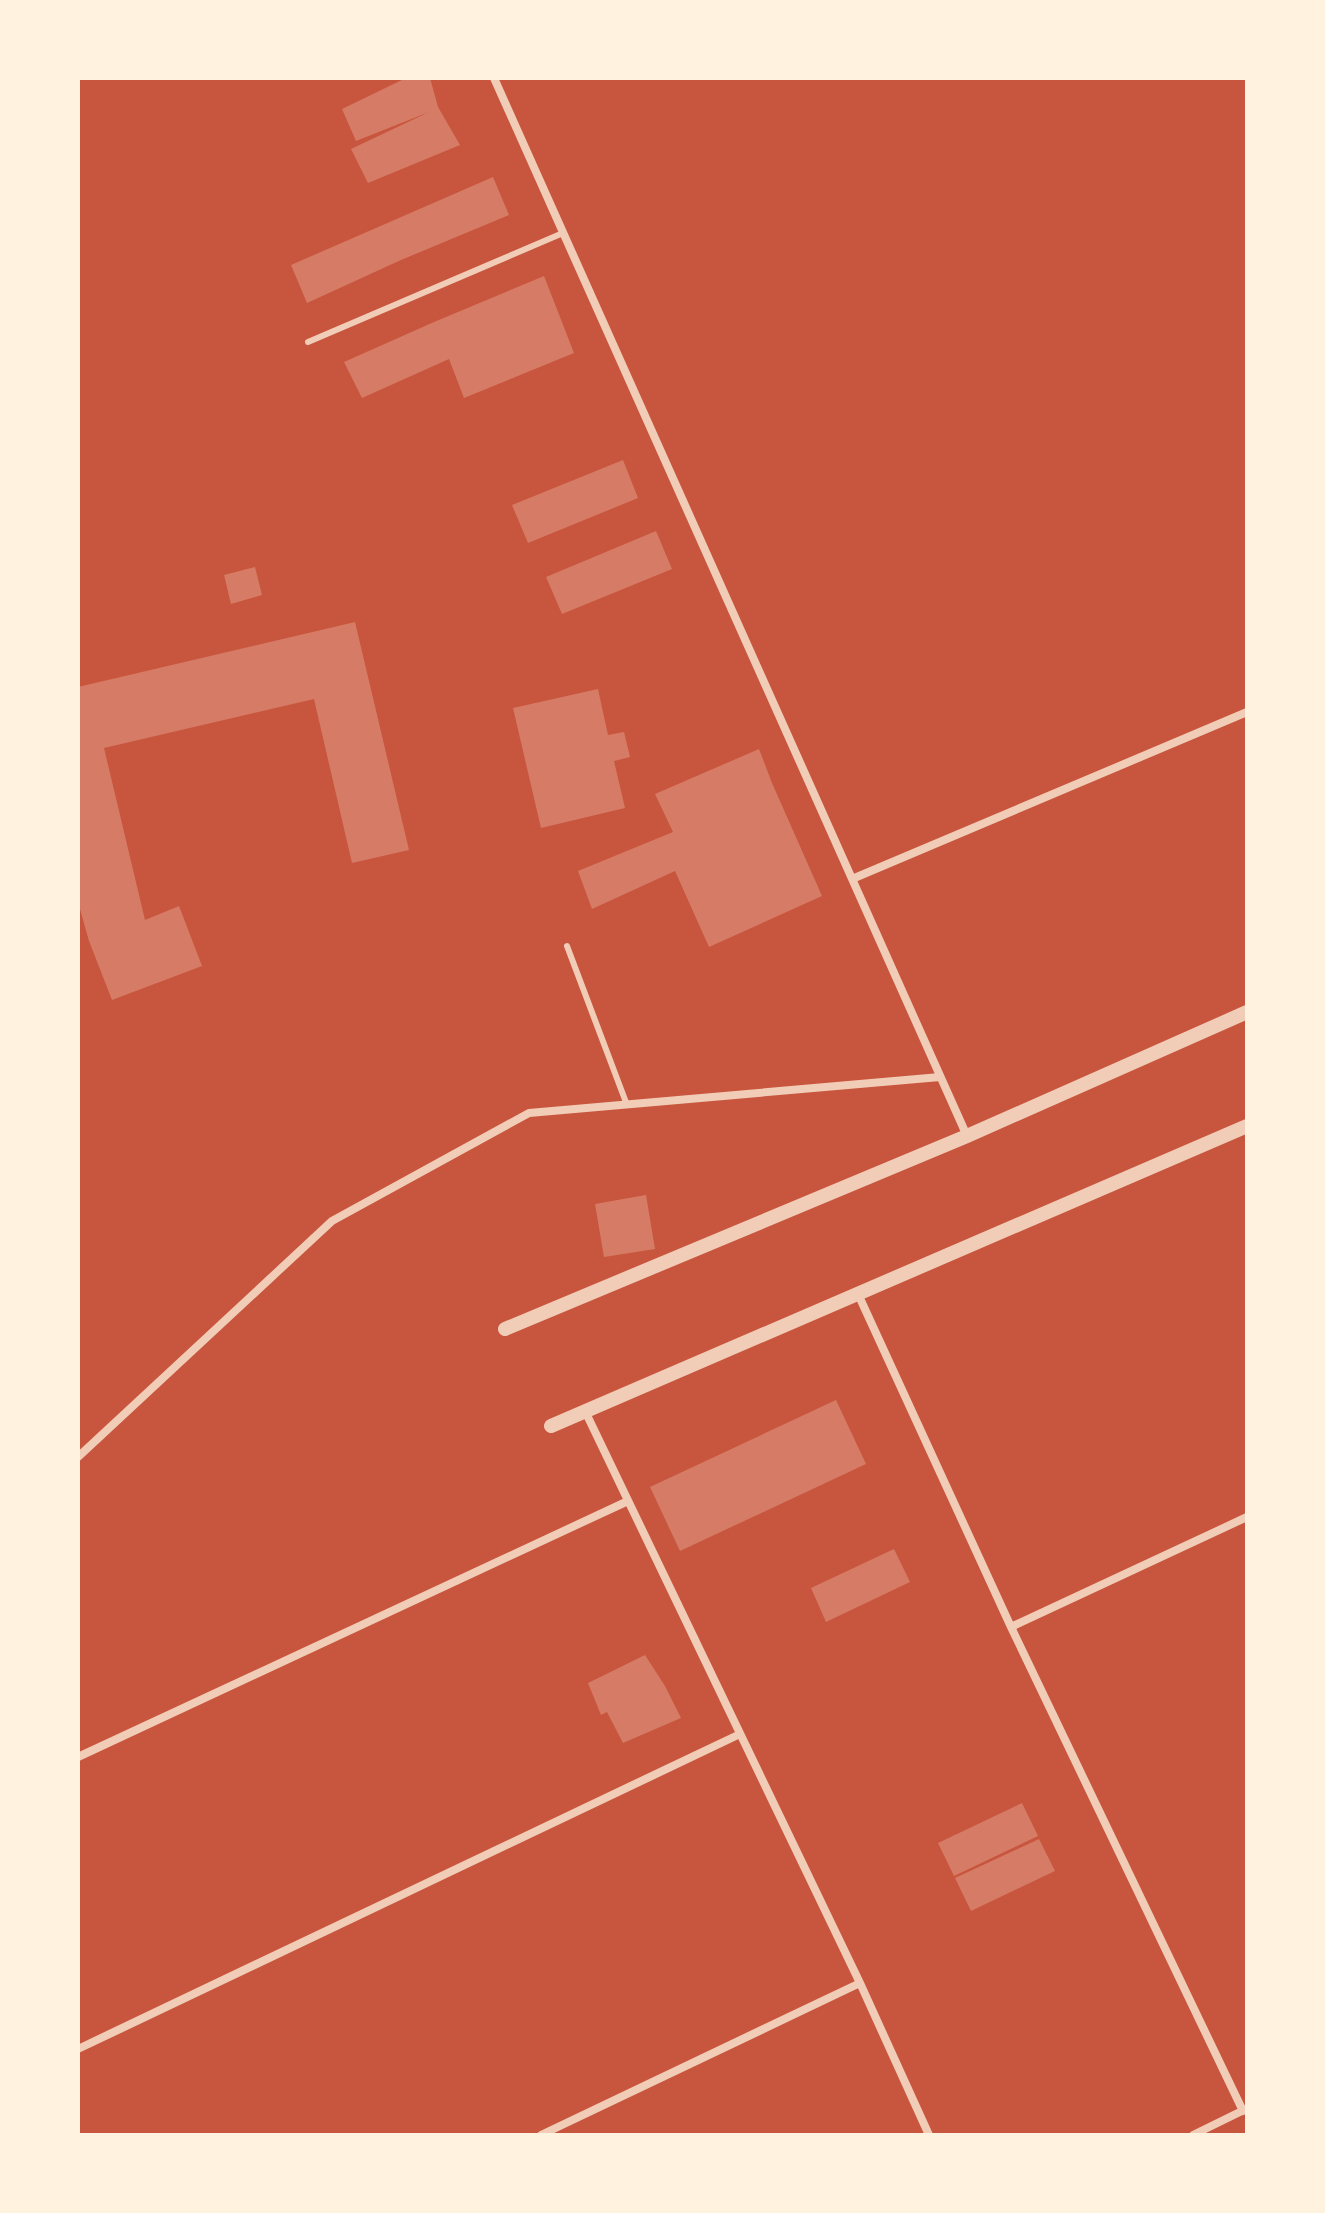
<svg xmlns="http://www.w3.org/2000/svg" width="1325" height="2213" viewBox="0 0 1325 2213" font-family="'Space Grotesk',sans-serif">
<style>
.building{fill:#d67c66}
.lines{fill:none;stroke-linecap:round;stroke-linejoin:round}
.service{stroke:#f1ccb7;stroke-width:6}
.minor{stroke:#f1ccb7;stroke-width:8}
.tertiary{stroke:#f1ccb7;stroke-width:14}
</style>
<rect width="100%" height="100%" fill="#c8553d"/>
<path class="building" d="M406 78H430L438 107 460 145 368 183 351 149 429 112 356 141 342 109Z
M493 177 509 215 401 260 307 303 291 265Z
M544 276 574 353 464 398 449 359 362 398 344 362 434 322Z
M623 460 638 498 528 543 512 505Z
M656 531 672 569 562 614 546 577Z
M255 567 262 595 231 604 224 575Z
M355 622 409 850 352 863 314 699 104 748 145 920 179 906 202 966 112 1000 89 941 78 902V687Z
M598 689 608 735 624 732 630 757 614 761 625 808 541 828 513 708Z
M759 749 772 783 822 896 709 947 675 871 592 909 578 871 673 832 655 794Z
M646 1195 655 1249 604 1257 595 1204Z
M836 1400 866 1464 680 1551 650 1487Z
M894 1549 910 1582 826 1622 811 1588Z
M645 1655 665 1686 681 1718 623 1743 607 1712 601 1715 588 1683Z
M1022 1803 1038 1836 954 1876 938 1843Z
M1039 1839 1055 1871 971 1911 955 1878Z"/>
<g class="lines">
<path class="service" d="M308 342 563 233
M567 946 627 1105"/>
<path class="minor" d="M494 78 967 1136
M852 879 1247 712
M858 1294 1011 1627 1243 2111
M585 1411 860 1983 929 2135
M78 1457 332 1221 529 1113 940 1077
M1011 1627 1247 1517
M78 1757 628 1501
M78 2049 740 1734
M541 2135 860 1983
M1193 2135 1246 2109"/>
<path class="tertiary" d="M505 1329 967 1136 1247 1012
M551 1426 1247 1126"/>
</g>
<rect width="1325" height="2213" fill="none" stroke="#fff3e0" stroke-width="160"/>
</svg>
